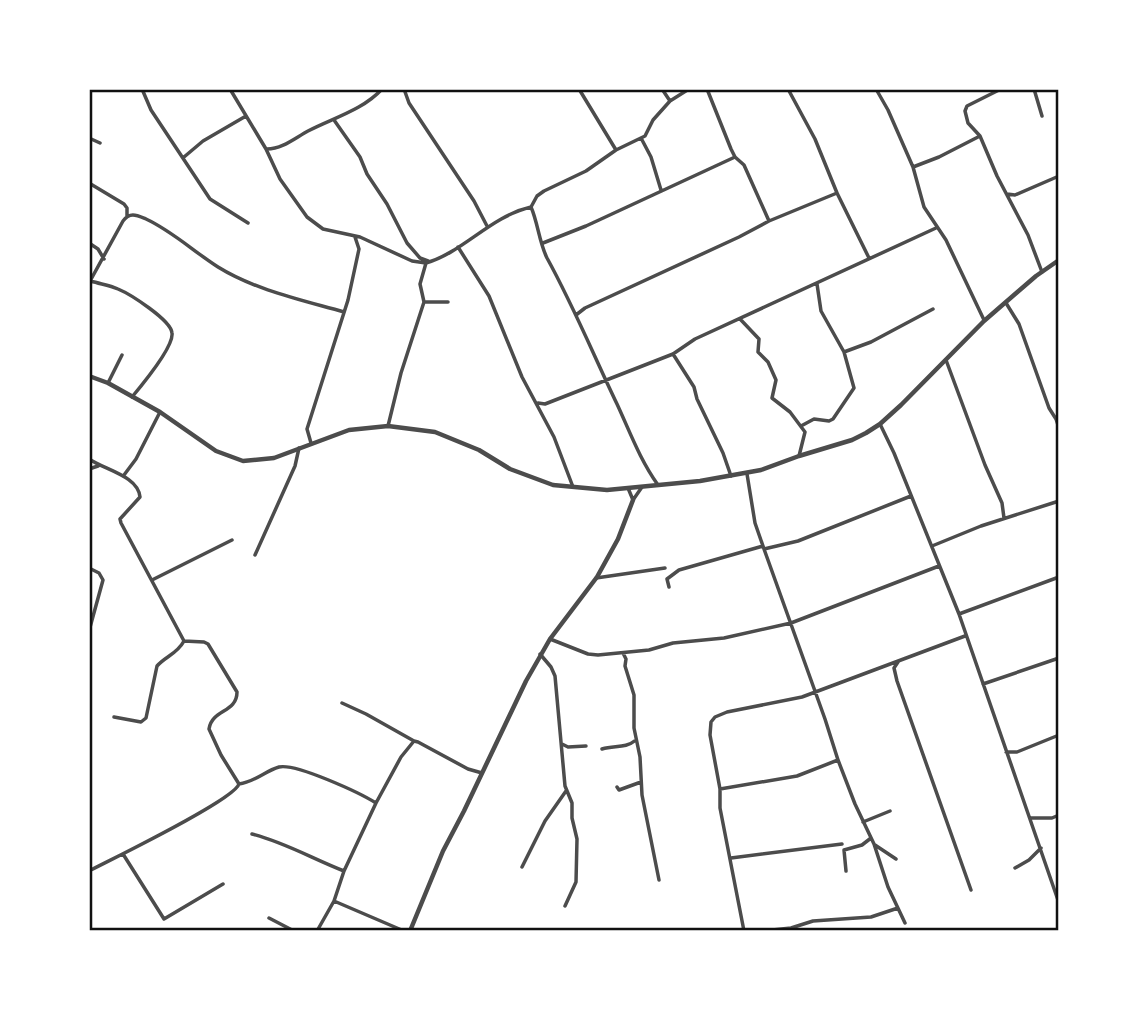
<svg xmlns="http://www.w3.org/2000/svg" width="1148" height="1020" viewBox="0 0 1148 1020" font-family="Signika,sans-serif">
<style>
.lines{fill:none;stroke-linecap:round;stroke-linejoin:round}
.minor{stroke:#4c4c4c;stroke-width:3.5}
.tertiary{stroke:#4c4c4c;stroke-width:4.5}
.neatline{fill:none;stroke:#111;stroke-width:2.5}
</style>
<rect width="100%" height="100%" fill="#fff"/>
<g class="lines">
<path class="minor" d="M142 89 151 110 210 199 248 223
M230 89 266 149 280 179 307 217 323 229 360 237 412 261 426 263
M404 89 409 103 474 201 487 226
M579 89 616 150
M662 89 670 101
M707 89 731 149 735 157 744 165 769 221
M788 89 815 139 837 193 869 258
M876 89 888 110 913 167 924 207 946 240 984 320
M1001 89 967 106 965 111 968 123 980 136 997 176 1028 235 1042 272
M1034 89 1042 116
M334 120 360 157 367 174 387 204 407 243 420 258 428 261
M89 138 100 143
M641 138 651 157 661 190
M267 149C282 149 295 138 308 131 333 118 363 110 382 89
M184 157 203 141 246 116
M913 167 939 157 980 136
M89 183 124 204 127 208V216
M1007 194 1015 195 1059 176
M531 207C538 223 539 242 547 258 573 305 594 356 617 404 630 432 640 460 658 485
M89 243 98 249 104 259
M543 243 586 226 735 157
M458 247 489 296 522 377 554 437 573 487
M91 281C100 284 109 285 118 289 130 294 171 320 172 333 174 346 142 385 132 397
M89 283 123 221C130 212 136 215 146 219 172 231 193 251 218 267 255 290 302 300 344 312
M424 302H448
M1006 303 1019 324 1049 408 1056 419H1059
M576 315 585 308 739 237 769 221 837 193
M741 320 759 339 758 352 768 362 776 380 772 398 790 412 805 432 799 456
M844 352 871 342 933 309
M673 354 694 387 697 399 723 453 731 476
M946 360 985 465 1002 503 1004 518
M108 383 122 355
M538 403 545 404 673 354 695 339 936 228
M1056 419 1059 428
M880 424 894 453 959 614 1059 903
M388 426 401 373 424 302 420 284 426 263C462 253 491 216 531 207L537 196 544 191 586 171 616 150 645 136 653 120 670 101 689 89
M801 426 814 419 829 421 833 419 854 388 844 352 821 311 817 284
M311 443 307 429 348 300 359 249 355 237
M89 459C105 470 138 476 140 497L120 519 121 523 184 641
M89 469 98 466
M747 474 755 523 764 549 825 719 838 760 855 804 874 844 888 887 905 923
M124 475 136 459 160 412
M628 488 633 500
M633 500 642 487
M932 546 981 526 1059 501
M764 549 798 541 911 496
M255 555 295 466 299 448
M89 568 99 573 103 580 89 631
M596 578 665 568
M152 580 232 540
M669 587 667 579 679 570 763 546
M959 614 1059 577
M550 639 588 654 598 655 649 650 673 643 724 638 791 623 939 566
M184 641 204 642 208 644 237 692C237 713 212 709 209 729L221 755 239 784
M623 653 626 659 625 666 634 695V728L640 757 642 795 659 880
M540 654 551 667 555 676 565 786 572 803V818L577 839 576 882 565 906
M898 662 894 668 897 681 971 890
M983 684 1059 658
M342 703 366 714 414 741
M114 717 141 722 146 718 157 666C166 656 177 654 184 641
M562 744 568 747 586 746
M602 749C615 745 625 749 636 740
M1006 752H1017L1059 735
M617 787 619 790 641 782
M720 789 797 776 838 760
M1031 818H1052L1059 815
M863 822 890 811
M252 834C284 842 313 859 344 871
M875 845 896 859
M123 854 164 919 223 884
M731 858 842 844
M522 867 545 821 566 791
M1015 868 1029 860 1041 848
M89 871C112 859 234 800 239 784 255 782 265 771 279 767 296 763 360 793 376 803
M846 871 844 850 862 845 871 838
M334 901 404 931
M269 918 294 931
M317 931 334 901 344 871 376 803 401 757 414 741 418 742 468 769 482 773
M744 931 720 808V789L710 735 711 722 715 717 727 712 802 697 965 636
M763 931 791 928 813 921 871 917 898 908"/>
<path class="tertiary" d="M89 376 108 383 160 412 216 451 243 461 274 458 349 430 388 426 435 432 479 450 510 469 553 485 607 490 700 481 761 470 799 456 852 440 866 433 880 424 901 405 984 321 1036 276 1059 260
M410 931 443 851 464 811 526 681 550 639 597 577 618 539 633 500"/>
</g>
<rect width="1148" height="1020" fill="none" stroke="#ffffff" stroke-width="182"/>
<rect x="91" y="91" width="966" height="838" class="neatline"/>
</svg>
